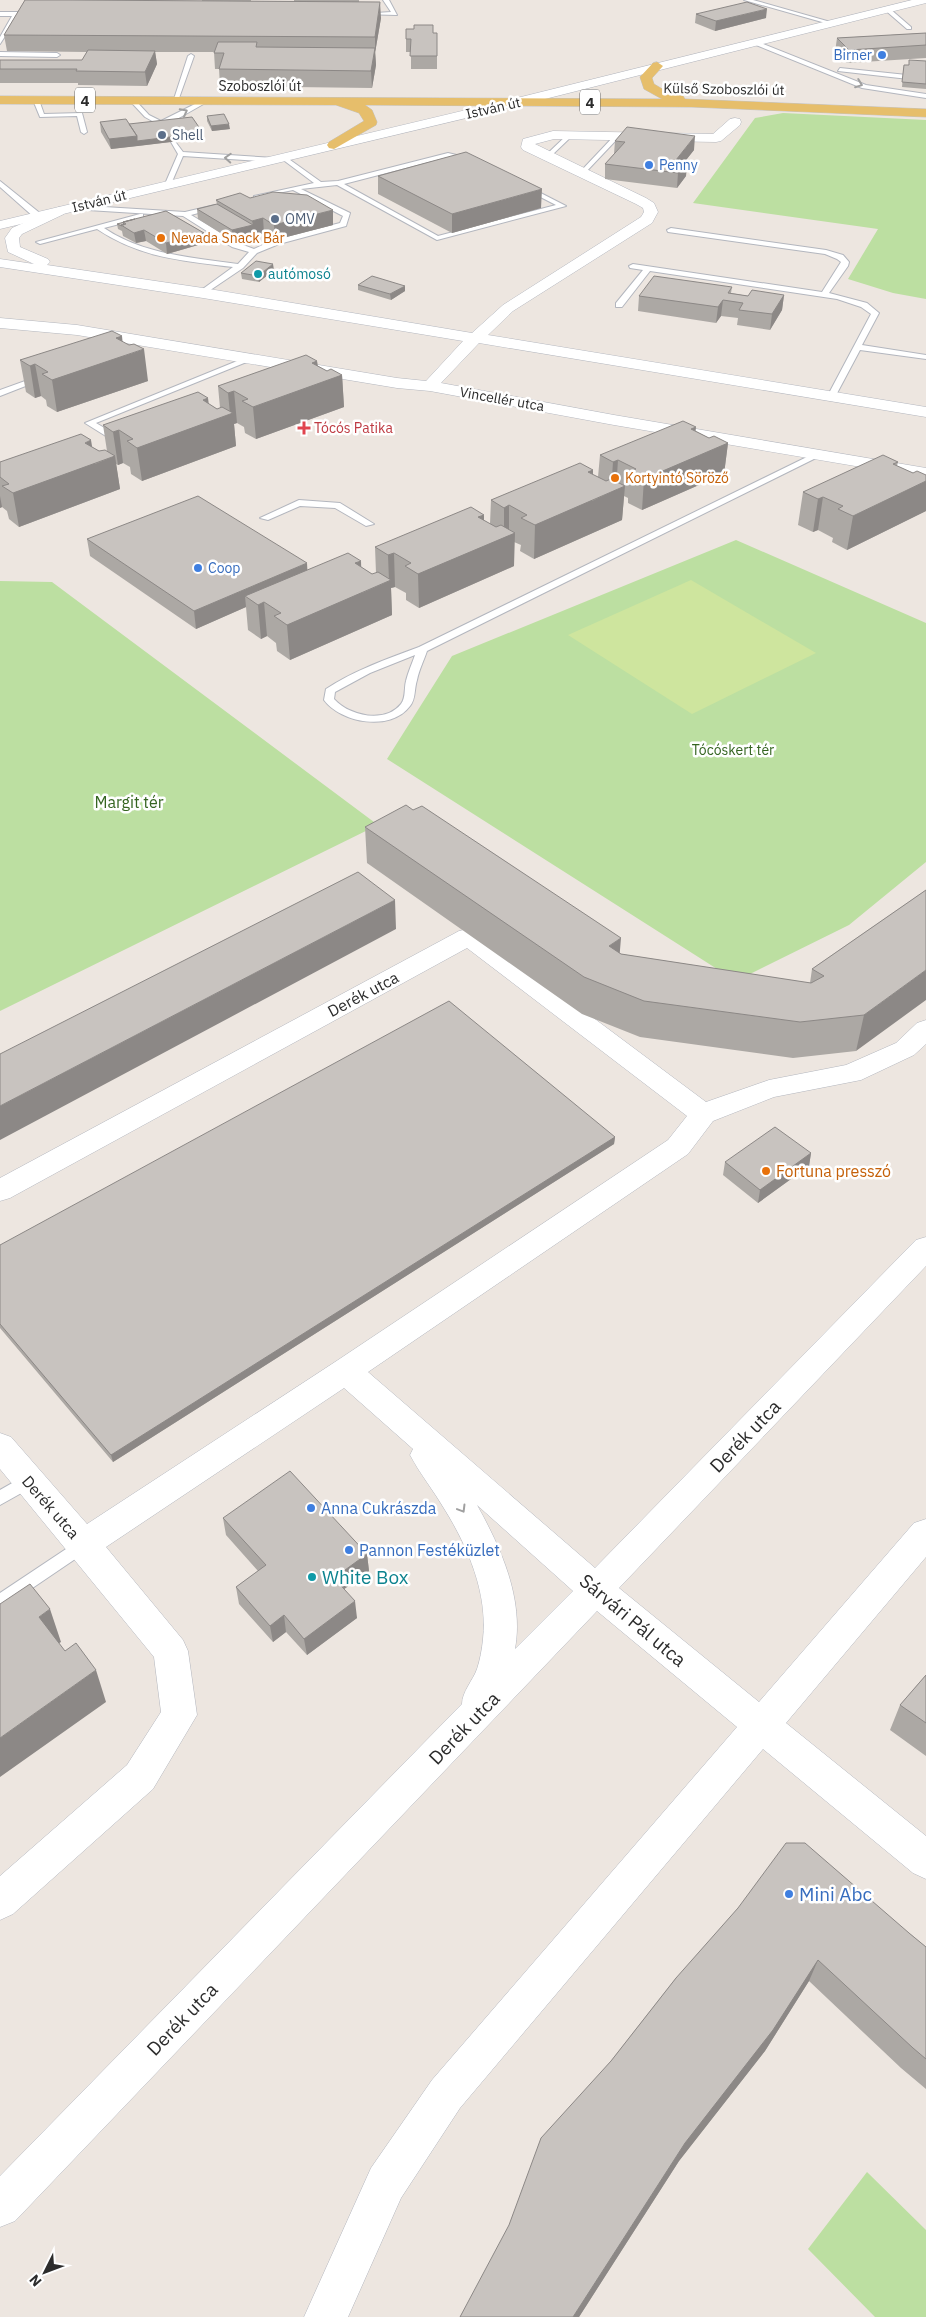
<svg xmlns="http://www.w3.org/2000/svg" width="926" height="2317" viewBox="0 0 926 2317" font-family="'IBM Plex Sans',sans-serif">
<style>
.green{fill:#bcdfa1}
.pitch{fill:#cee59e}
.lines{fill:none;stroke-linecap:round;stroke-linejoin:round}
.service-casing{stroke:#b3b6be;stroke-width:2}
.minor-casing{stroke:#b3b6be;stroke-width:1}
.tertiary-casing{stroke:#b3b6be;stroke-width:1}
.primary-casing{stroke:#c4c4c4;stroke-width:1}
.service{fill:#fff;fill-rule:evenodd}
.minor{fill:#fff;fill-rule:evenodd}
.tertiary{fill:#fff;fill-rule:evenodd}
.primary{fill:#e6be6b;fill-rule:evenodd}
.wall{fill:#aca8a4}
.shaded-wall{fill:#8c8886}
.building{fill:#c8c3bf;stroke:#8c8886}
.oneway{stroke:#a0a0a0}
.shop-dot{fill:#3f7fe0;stroke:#fff;stroke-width:2}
.service-dot{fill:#5c6f8a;stroke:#fff;stroke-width:2}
.food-dot{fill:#e8710a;stroke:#fff;stroke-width:2}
.culture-dot{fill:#0f9aa8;stroke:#fff;stroke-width:2}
.health-dot{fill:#e0444e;stroke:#fff;stroke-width:2}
.labels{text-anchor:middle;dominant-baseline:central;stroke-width:5;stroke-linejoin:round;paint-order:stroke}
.far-shop-label{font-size:14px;fill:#366cbe;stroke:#fff;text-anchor:start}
.far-street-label{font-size:14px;fill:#2c2c2c;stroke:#fff}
.far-service-label{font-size:14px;fill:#4e5e75;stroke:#fff;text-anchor:start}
.far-food-label{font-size:14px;fill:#c56008;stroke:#fff;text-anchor:start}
.far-culture-label{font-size:14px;fill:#0d838f;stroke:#fff;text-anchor:start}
.far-health-label{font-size:14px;fill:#be3a42;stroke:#fff;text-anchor:start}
.far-park-label{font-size:14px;fill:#356521;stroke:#fff}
.shield{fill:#fff;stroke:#6b6b6b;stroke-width:1}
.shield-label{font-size:15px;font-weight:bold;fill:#2c2c2c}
.park-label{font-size:16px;fill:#356521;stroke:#fff}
.street-label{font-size:16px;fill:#2c2c2c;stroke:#fff}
.food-label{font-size:16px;fill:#c56008;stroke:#fff;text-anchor:start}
.shop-label{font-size:16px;fill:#366cbe;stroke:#fff;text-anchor:start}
.near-street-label{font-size:19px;fill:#2c2c2c;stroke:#fff}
.near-culture-label{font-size:19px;fill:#0d838f;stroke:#fff;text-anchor:start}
.near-shop-label{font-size:19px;fill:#366cbe;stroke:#fff;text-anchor:start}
</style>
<rect width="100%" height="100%" fill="#ede6e0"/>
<path class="green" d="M783 113 926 120V299L893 293 848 279 878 229 693 203 755 118Z
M736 540 926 623V862L849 925 736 981 387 759 452 656Z
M0 581 52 582 378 825 0 1011Z
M867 2172 926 2230V2317H875L808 2249Z"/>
<path class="pitch" d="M691 580 816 653 692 714 568 635Z"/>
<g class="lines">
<defs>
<path id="service" d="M383 0H389L397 15 360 14 391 12Z
M744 0H753L834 23 829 24Z
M885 8H889L911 27V29H907L885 10Z
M0 12H34L37 14 18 16 0 44V37L12 16H0Z
M753 40 866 85 926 94V98L862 88 751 43Z
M0 52 57 53 60 55 57 57 0 56Z
M191 54 194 56 178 101 173 102 188 56Z
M840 68 926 77V81L838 71Z
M36 98 39 100 44 114 82 113 87 132 84 134 81 132 77 116 40 117 33 100Z
M205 99 207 102 163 127 145 117 130 101 135 100 149 115 161 121Z
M568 134 573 135 550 157H546V155Z
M615 135 620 136 584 174H580V172Z
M174 140 183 152 275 158 278 160 275 162 183 156 171 184 168 186 165 184 178 154 171 142Z
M448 153 474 159 471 161 448 157 344 184 438 236 556 205 523 188 522 187 525 185 566 206 437 240 337 185 301 189 350 213 346 226 279 244 257 253 243 268 203 295 199 293 200 291 233 267C183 261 140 258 97 229L40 244 36 242 140 214H143V218L104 228C144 255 191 257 238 264L249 252 232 247 183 216 72 209 68 207 72 205 185 212 215 205 219 207 217 208 191 215 238 243 254 249 273 240 340 223 343 216 293 190 254 198V196L314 183 282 159V157H286L321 182 338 181Z
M0 181 41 214V218H35L0 187Z
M671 228 826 250 843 255 849 262 848 266 829 293 867 303 879 313 862 345 926 355V359L860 350 835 397 831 400 827 397 871 314 861 307 837 299 650 271 622 307H616V303L643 270 630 268 629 266 633 264 822 292 841 262 837 259 825 254 668 232 667 230Z
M247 357 254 359 96 423 123 439V443H117L85 423Z
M39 376 46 378 0 396V390Z
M815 453 822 455 427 651C424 660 419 670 417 680 414 689 416 699 410 706 391 732 341 723 324 700L326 689C355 670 387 659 419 647ZM415 655C412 664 408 672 406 681 404 688 406 698 401 704 385 724 349 716 334 699L335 692 370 673Z
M299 500 340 503 374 524 366 526 335 508 300 506 268 520 260 518Z
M28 1474 34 1476 36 1481 34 1486 0 1505V1490Z
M84 1537 90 1539 92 1544 90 1549 0 1610V1593Z"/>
<path id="minor" d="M735 118 740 119 741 122 740 125 721 141 716 142 554 139 535 144 646 198 654 203 658 212 652 223 513 311 488 335 926 407V417L479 343 441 383 614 415 926 468V478L614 425 430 391 397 388 77 335 0 328V318L77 325 397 378 426 381 463 341 203 298 0 267V259L34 264 8 252 5 238 12 228 59 207 64 208 66 211 64 214 22 234 19 238 20 247 48 259 50 262 47 265 203 288 472 333 503 305 641 217 644 212 643 208 636 204 523 150 521 147 523 139 553 131 713 134 730 119Z
M468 929 477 931 706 1102 769 1080 846 1065 896 1043 917 1023 926 1020V1044L914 1055 861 1080 774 1097 713 1121 688 1154 368 1372 595 1568 916 1240 926 1237V1266L619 1588 759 1702 914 1523 926 1519V1557L786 1723 926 1836V1879L913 1873 763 1749 460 2108 401 2198 348 2317H304L371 2168 432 2080 737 1727 597 1611 15 2221 0 2227V2176L462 1704C462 1692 473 1680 477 1669 480 1660 482 1649 483 1639 488 1594 468 1547 445 1510 434 1491 420 1474 410 1455L413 1449 344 1388 106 1547 183 1640 188 1651 197 1715 153 1789 13 1914 0 1920V1876L127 1765 161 1712 154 1657 0 1469V1433L11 1437 87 1524 335 1362 668 1140 687 1116 467 948 10 1198 0 1201V1178L459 931ZM477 1505 573 1591 515 1649C524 1599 501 1548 477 1505Z"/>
<path id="tertiary" d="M912 0H926V3L521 105 0 229V221L521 97Z"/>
<path id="primary" d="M657 62 663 66 652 78 654 84 669 93 683 96 685 99 926 109V117L692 107 365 105 372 110 377 122 376 125 334 149 329 148 327 145 329 142 364 121 359 113 336 105 0 104V96L662 99 644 89 640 77 653 63Z"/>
</defs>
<use href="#service" class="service-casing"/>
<use href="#minor" class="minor-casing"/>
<use href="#tertiary" class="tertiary-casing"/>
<use href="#primary" class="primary-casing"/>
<use href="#service" class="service"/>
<use href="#minor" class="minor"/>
<use href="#tertiary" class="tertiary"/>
<use href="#primary" class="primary"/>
</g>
<path class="wall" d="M25 0 202 1V0H251V1H294V0H359V2L381 18 375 53 376 65 372 88 220 86 219 69H215L214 52H155L157 64 147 86 78 85V83H0V60H82L87 52 7 51 4 35Z
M696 14 766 18 715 31 695 23Z
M433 33H437V69H411V52H406V39Z
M926 33V58L847 63 835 52 837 38Z
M926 61V89L902 87 904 65H908Z
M207 116 230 129 212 131 207 121Z
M100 122 129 124 204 138 111 149 101 132Z
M615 141 694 150 685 161 687 162 686 176 677 188 605 179V164L614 154Z
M378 176 541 208 452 233 378 194Z
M250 198 333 225 275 240 264 233 233 241 198 219 197 209 217 204 216 200Z
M166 211 204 233 205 243 167 254 146 241 136 243 123 236 122 231 118 229 117 224Z
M274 270 259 282 242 279 241 273Z
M358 285 405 291 391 300 358 290Z
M732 287 731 293 748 296 784 295 782 310 770 330 737 325 738 318 721 316 716 323 638 311 639 296Z
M122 336V341L148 381 57 412 47 406 46 400 41 396 35 398 26 392 20 360Z
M317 361 318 366 327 371 342 375 344 407 256 439 245 433 244 427 237 423 234 424 236 446 142 481 131 474 130 467 123 463 118 465 116 464 120 489 19 527 9 519 7 511 2 507 0 508V462L92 447 99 451H107L103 425 209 404 217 409 220 408 218 386Z
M696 431 709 438 728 443 724 474 642 510 628 503V498L624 496 622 520 534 559 520 551 521 545 514 542V566L419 608 406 600V593L395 587 391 588 392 615 290 660 277 651 276 643 267 636 261 639 248 630 246 607 196 629 90 556 87 539 307 570 361 567 372 574 376 573 375 547 484 520 490 524 491 500 593 470V475L598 477 600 455Z
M898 462 897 466 913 473 926 475V511L847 550 832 542 833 538 818 530 813 532 798 525 803 492Z
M365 827 621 954 810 983 812 969 926 890 856 1051 793 1058 640 1037 582 1014 367 863Z
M615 1137 614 1144 113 1462 0 1328V1245Z
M811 1153 809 1166 758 1203 723 1175 725 1162Z
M223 1518 367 1554 369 1571 344 1589 357 1618 307 1655 286 1632 273 1642 239 1604 236 1587 258 1571 226 1535Z
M926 1675V1756L890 1730 900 1705Z
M909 1933 926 1947V2089L901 2068 809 1981 765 2051 679 2161 579 2317H460L611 2061 676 1978Z"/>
<path class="shaded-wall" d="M380 2 381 18 375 53V37Z
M767 9 766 18 715 31 716 21Z
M375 48 376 65 372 88 371 71Z
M155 51 157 64 147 86 145 72Z
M229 124 230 129 212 131 211 126Z
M203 133 204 138 138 146 137 141Z
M137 136 138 146 111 149 109 139Z
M695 136 694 150 676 173V160Z
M687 162 686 176 677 188 678 173Z
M542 189 541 208 452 233V214Z
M333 210V225L275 240 274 225Z
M263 218 264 233 233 241 232 230 253 225 252 221Z
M144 230 146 241 136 243 134 233Z
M204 233 205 243 167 254 166 243Z
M273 264 274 270 259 282 258 276Z
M405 286V291L391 300 390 294Z
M784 295 782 310 770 330 772 314Z
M723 300 721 316 716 323 718 307Z
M122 336 124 356 144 349 148 381 57 412 52 380 116 338Z
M317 361 319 383 342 375 344 407 256 439 253 407 312 363Z
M35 364 41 396 35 398 30 366Z
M234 391 237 423 234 424 236 446 142 481 137 448 203 400 208 398 211 421 230 414 228 393Z
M696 427 693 458 728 443 724 474 642 510 644 479 691 429Z
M119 430 123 463 118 465 113 432Z
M91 440 95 464 115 456 120 489 19 527 13 493 85 443Z
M618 460 616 490 625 486 622 520 534 559 535 525 588 472 593 470 592 501 611 492 613 462Z
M926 481V511L847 550 853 516Z
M0 496 2 507 0 508Z
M823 497 818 530 813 532 818 499Z
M509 505V535L515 533 514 566 419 608 418 574 478 517 484 515V546L504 537V508Z
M394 553 395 587 391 588 392 615 290 660 287 625 355 563 361 561 362 593 389 581 388 555Z
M307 563 308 581 245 596 246 607 196 629 194 611Z
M264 602 267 636 261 639 258 605Z
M395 900 396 929 0 1140V1106Z
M621 938 618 974 609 946Z
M926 970V1000L856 1051 864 1015Z
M615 1137 614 1144 113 1462 111 1455Z
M811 1153 809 1166 758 1203 760 1190Z
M367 1554 369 1571 336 1595 334 1578Z
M355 1601 357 1618 307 1655 304 1639Z
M50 1609 61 1642 50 1649 39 1617Z
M284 1615 286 1632 273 1642 270 1626Z
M96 1670 106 1702 0 1777V1738Z
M818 1960 809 1981 765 2051 679 2161 579 2317H573L685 2143Z"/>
<path class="building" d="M25 0H69L380 2 375 37 4 35Z
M747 2 767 9 716 21 696 14Z
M414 25H433V33H437V56H410L411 39H406V29H414Z
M926 33V45L849 50 837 38Z
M218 42H257L256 47 375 48 371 71 219 69 224 53H214Z
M88 50 155 51 145 72 76 71 77 69H0V60H82Z
M909 60 926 61V84L902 82 904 65H909Z
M224 114 229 124 211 126 207 116Z
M192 117 203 133 137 141V136L129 124Z
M126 119 137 136 109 139 100 122Z
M627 127 695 136 676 160 687 162 678 173 605 164 625 142 615 141Z
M466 152 542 189 452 214 378 176Z
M273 192 307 195 333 210 274 225 263 218 252 221 216 200 240 193 250 198Z
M217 204 253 225 232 230 197 209Z
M166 211 204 233 166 243 144 230 134 233 121 225 126 224 123 222Z
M135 219 123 222 124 225H121L122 226 117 224Z
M256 261 273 264 258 276 241 273Z
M372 276 405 286 390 294 358 285Z
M654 276 732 287 728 293 748 296 752 290 784 295 772 314 739 310 743 303 723 300 718 307 639 296Z
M112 331 122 336 116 338 129 345 134 344 144 349 52 380 42 374 48 372 35 364 30 366 20 360Z
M306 355 317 361 312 363 327 371 331 369 342 375 253 407 242 401 248 399 234 391 228 393 218 386Z
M198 392 208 398 203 400 217 409 222 407 233 413 137 448 127 441 133 439 119 430 113 432 103 425Z
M683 421 696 427 691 429 709 438 714 436 728 443 644 479 630 472 636 469 618 460 613 462 600 455Z
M81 434 91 440 85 443 99 451 105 450 115 456 13 493 2 486 9 484 0 477V462Z
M883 455 898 462 893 464 913 473 917 471 926 475V481L853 516 838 509 843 506 823 497 818 499 803 492Z
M580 463 593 470 588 472 606 481 611 479 625 486 535 525 521 518 527 515 509 505 504 508 491 500Z
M198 496 307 563 194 611 87 539Z
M471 507 484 515 478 517 496 527 501 525 515 533 418 574 405 566 411 563 394 553 388 555 375 547Z
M348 553 361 561 355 563 372 574 378 572 391 580 287 625 274 616 281 613 264 602 258 605 245 596Z
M406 805 413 810 422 806 621 938 609 946 621 954 811 983 824 976 812 969 926 890V970L864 1015 800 1022 644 1001 584 977 365 827Z
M358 872 395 900 0 1106V1054Z
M449 1001 615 1137 111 1455 0 1324V1245Z
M775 1127 811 1153 760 1190 725 1162Z
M290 1471 367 1554 334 1578 355 1601 304 1639 284 1615 270 1626 236 1587 266 1565 223 1518Z
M30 1584 50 1609 39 1617 65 1651 76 1643 96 1670 0 1738V1604Z
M926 1675V1723L900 1705Z
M786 1843H805L909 1933 926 1947V2059L913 2048 818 1960 773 2030 685 2143 573 2317H460L509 2225 541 2138 611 2061 676 1978 738 1908Z"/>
<defs><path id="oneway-chevron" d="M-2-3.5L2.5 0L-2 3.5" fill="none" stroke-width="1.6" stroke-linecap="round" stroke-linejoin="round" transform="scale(1.25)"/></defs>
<g class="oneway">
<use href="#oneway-chevron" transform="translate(859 84) rotate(21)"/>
<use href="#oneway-chevron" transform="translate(184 112) rotate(-28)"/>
<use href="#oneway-chevron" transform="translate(228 158) rotate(-177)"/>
<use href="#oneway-chevron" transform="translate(462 1509) rotate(59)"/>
</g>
<g class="shop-dot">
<circle cx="882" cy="55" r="5"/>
<circle cx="649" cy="165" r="5"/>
<circle cx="198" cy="568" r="5"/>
<circle cx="311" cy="1508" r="5"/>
<circle cx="349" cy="1550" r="5"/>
<circle cx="789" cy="1894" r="5"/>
</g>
<g class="service-dot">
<circle cx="162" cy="135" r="5"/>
<circle cx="275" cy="219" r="5"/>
</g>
<g class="food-dot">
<circle cx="161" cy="238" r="5"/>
<circle cx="615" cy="478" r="5"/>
<circle cx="766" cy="1171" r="5"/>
</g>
<g class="culture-dot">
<circle cx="258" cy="274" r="5"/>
<circle cx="312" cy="1577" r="5"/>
</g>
<path class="health-dot" d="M301.5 420.5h5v5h5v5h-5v5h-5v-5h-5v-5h5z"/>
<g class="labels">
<g class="far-shop-label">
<text x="872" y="55" text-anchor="end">Birner</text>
<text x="659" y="165">Penny</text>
<text x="208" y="568">Coop</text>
</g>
<g class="far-street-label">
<text x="260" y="86">Szoboszlói út</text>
<text transform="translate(724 89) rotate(1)">Külső Szoboszlói út</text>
<text transform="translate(493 108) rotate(-13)">István út</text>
<text transform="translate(99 201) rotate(-14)">István út</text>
<text transform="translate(502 399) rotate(10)">Vincellér utca</text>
</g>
<g class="far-service-label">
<text x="172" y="135">Shell</text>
<text x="285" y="219">OMV</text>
</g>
<g class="far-food-label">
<text x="171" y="238">Nevada Snack Bár</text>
<text x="625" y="478">Kortyintó Söröző</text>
</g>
<g class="far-culture-label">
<text x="268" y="274">autómosó</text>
</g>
<g class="far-health-label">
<text x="314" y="428">Tócós Patika</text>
</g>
<g class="far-park-label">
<text x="733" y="750">Tócóskert tér</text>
</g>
<g class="shield">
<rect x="75" y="87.5" width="20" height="25" rx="4"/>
<rect x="580" y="89.5" width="20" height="25" rx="4"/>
</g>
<g class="shield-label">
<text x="85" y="100">4</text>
<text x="590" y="102">4</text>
</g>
<g class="park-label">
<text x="129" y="802">Margit tér</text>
</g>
<g class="street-label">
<text transform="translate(363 994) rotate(-28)">Derék utca</text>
<text transform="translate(51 1507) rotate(49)">Derék utca</text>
</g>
<g class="food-label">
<text x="776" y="1171">Fortuna presszó</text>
</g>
<g class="shop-label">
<text x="321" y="1508">Anna Cukrászda</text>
<text x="359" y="1550">Pannon Festéküzlet</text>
</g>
<g class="near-street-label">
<text transform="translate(745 1436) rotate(-46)">Derék utca</text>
<text transform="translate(633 1620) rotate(40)">Sárvári Pál utca</text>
<text transform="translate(464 1728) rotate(-46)">Derék utca</text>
<text transform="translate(182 2019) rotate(-46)">Derék utca</text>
</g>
<g class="near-culture-label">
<text x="322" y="1577">White Box</text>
</g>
<g class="near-shop-label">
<text x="799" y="1894">Mini Abc</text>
</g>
</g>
<g transform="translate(45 2272) rotate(228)" stroke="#ffffff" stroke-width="4" paint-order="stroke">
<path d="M0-4L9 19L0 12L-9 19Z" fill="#2c2c2c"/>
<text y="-8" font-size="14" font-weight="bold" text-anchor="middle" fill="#2c2c2c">N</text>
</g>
</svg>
